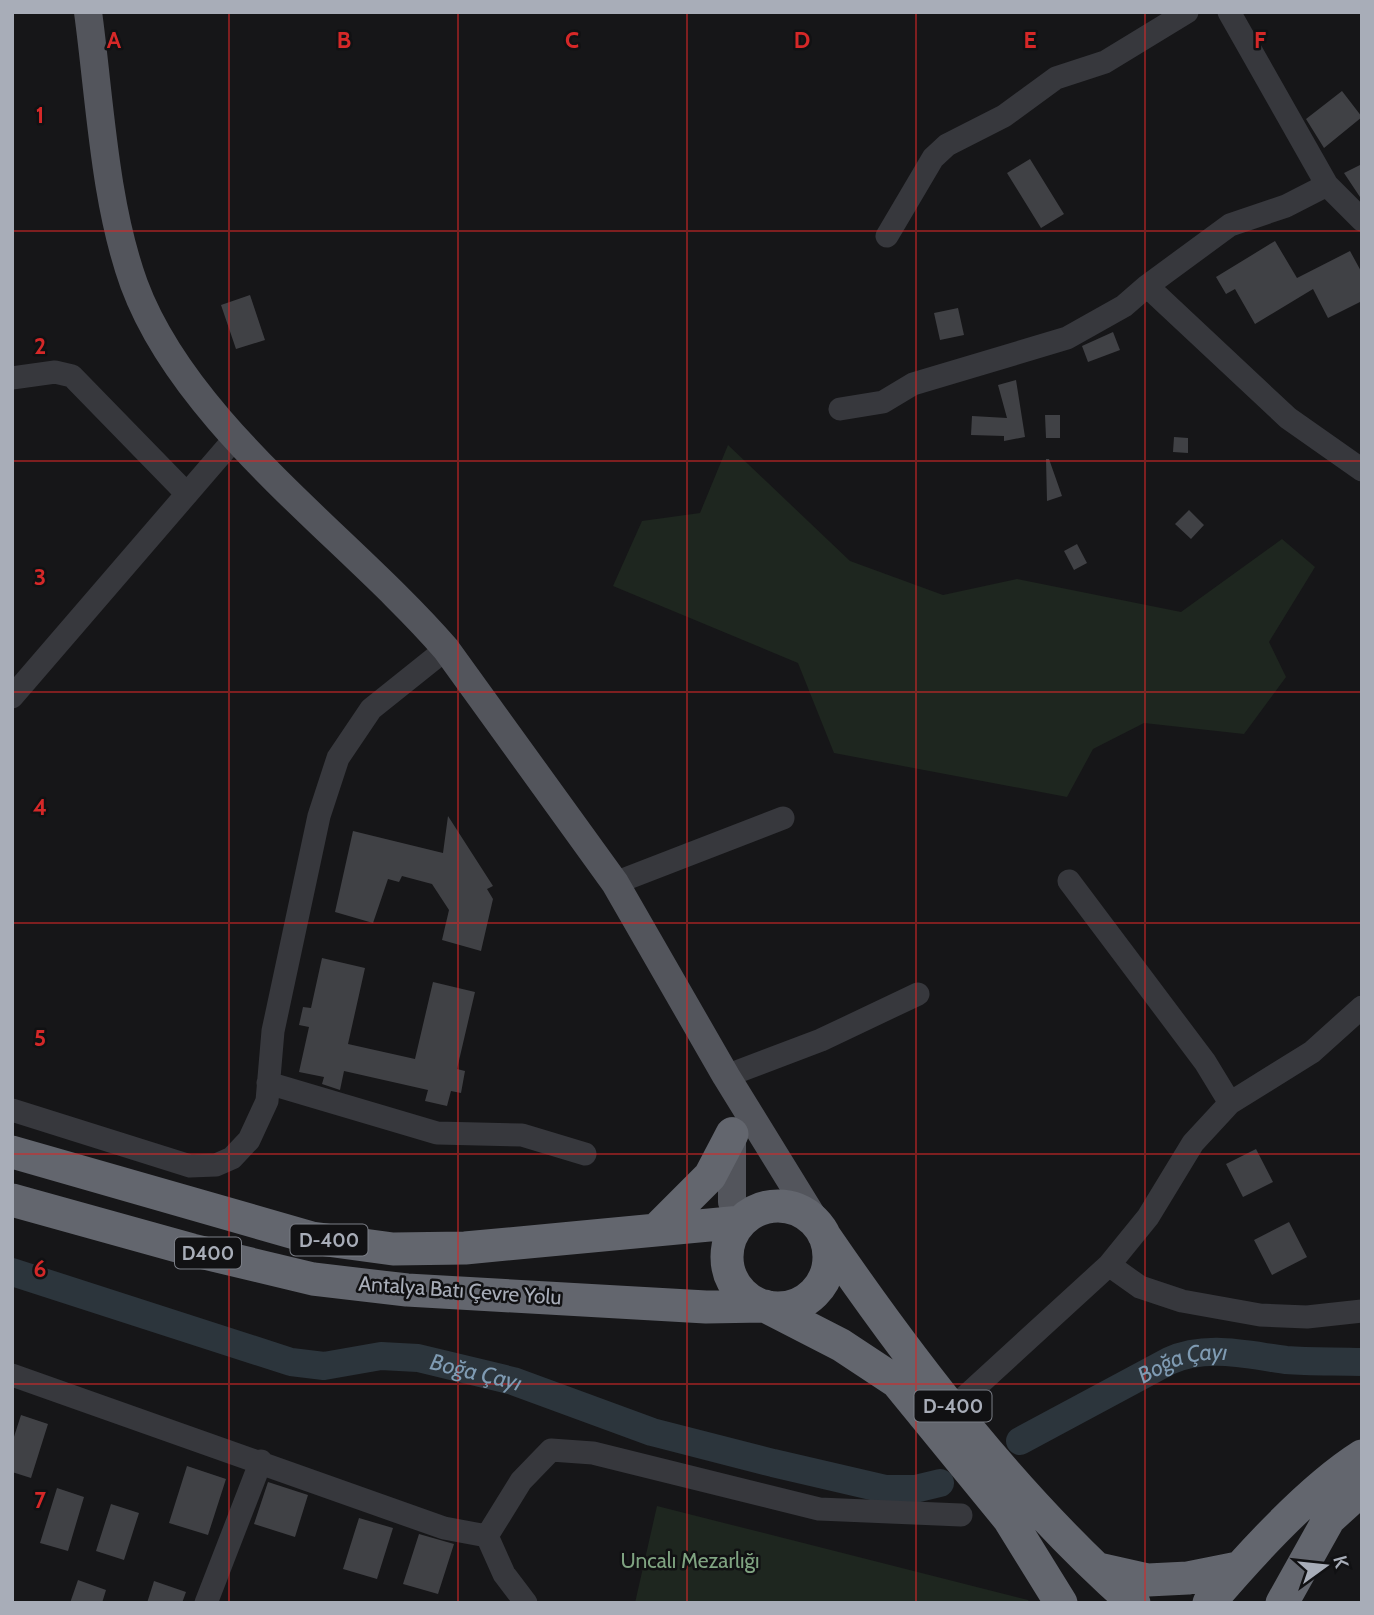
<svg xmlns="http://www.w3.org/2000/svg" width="1374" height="1615" viewBox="0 0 1374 1615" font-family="Cabin,sans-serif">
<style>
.green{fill:#1e261f}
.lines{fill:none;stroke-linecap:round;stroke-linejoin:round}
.river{stroke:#2c353c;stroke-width:28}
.building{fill:#404145}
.minor{stroke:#37383d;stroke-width:23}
.major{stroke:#53555c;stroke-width:28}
.highway{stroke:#63666e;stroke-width:33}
.grid{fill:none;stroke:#d62828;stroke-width:2;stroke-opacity:0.55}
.labels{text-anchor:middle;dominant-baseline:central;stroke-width:5;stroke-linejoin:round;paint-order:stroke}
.shield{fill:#111113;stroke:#7b7e86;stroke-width:2}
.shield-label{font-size:19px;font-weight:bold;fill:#a8adb8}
.street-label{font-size:21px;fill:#a8adb8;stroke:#111113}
.park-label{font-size:21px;fill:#7fa381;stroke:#111113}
.water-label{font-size:23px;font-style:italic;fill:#7f9bb3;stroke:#111113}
.grid-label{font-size:23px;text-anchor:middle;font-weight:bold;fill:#d62828;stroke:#111113;stroke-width:5;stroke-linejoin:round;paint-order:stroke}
</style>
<rect width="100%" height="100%" fill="#161618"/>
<path class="green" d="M728 445 850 561 943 595 1017 579 1181 612 1282 539 1315 567 1269 642 1286 677 1244 734 1144 723 1093 749 1067 797 834 753 798 663 613 586 642 521 700 513Z
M657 1506 1028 1600 1030 1603H635Z"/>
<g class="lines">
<g class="river">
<path id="s1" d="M12 1272 291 1362 324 1366 381 1356 418 1358 513 1381 652 1432 773 1463 885 1489H915L940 1483"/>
<path id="s2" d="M1020 1441 1169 1361C1207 1344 1247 1355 1286 1360 1311 1362 1336 1361 1362 1362"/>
</g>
</g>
<path class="building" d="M1342 91 1362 117 1324 148 1306 119Z
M1030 159 1064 214 1041 228 1007 173Z
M1362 164V200L1344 173Z
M1275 241 1297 278 1350 251 1362 273V301L1328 318 1313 289 1255 324 1235 289 1226 294 1216 277Z
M250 295 265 340 236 349 221 305Z
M958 308 964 335 940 340 934 313Z
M1113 332 1120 350 1088 362 1082 346Z
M1016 380 1025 437 1004 441V436L971 435 972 416 1007 418 998 385Z
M1045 415H1060V438H1046Z
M1174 437 1188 438V453L1173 452Z
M1046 459H1049L1062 496 1047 501Z
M1189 510 1204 525 1191 539 1175 524Z
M1077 544 1087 563 1074 570 1064 551Z
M448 816 493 886 487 889 493 899 481 951 442 940 449 910 432 884 402 876 399 882 388 879 373 923 335 912 353 831 443 853Z
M322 958 365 968 348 1044 415 1059 433 982 475 992 457 1069 465 1071 461 1093 451 1091 447 1106 425 1101 428 1090 344 1071 340 1090 322 1084 324 1077 299 1072 309 1027 299 1025 303 1007 311 1008Z
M1256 1149 1273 1182 1243 1197 1226 1164Z
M1289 1222 1307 1257 1272 1275 1254 1240Z
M21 1415 48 1424 31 1478 12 1472V1443Z
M187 1466 226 1479 208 1535 169 1523Z
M268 1482 308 1495 295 1537 254 1524Z
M57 1488 84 1497 68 1551 40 1543Z
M111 1504 139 1513 124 1560 96 1551Z
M359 1518 393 1528 377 1579 343 1569Z
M419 1534 454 1544 438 1594 403 1584Z
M78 1580 106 1590 102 1603H70Z
M154 1581 186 1592 182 1603H147Z"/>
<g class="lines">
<path class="minor" d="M1229 12 1327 185 1362 220
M887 236 933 158 947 145 1004 116 1056 78 1105 62 1187 12
M1147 286 1230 225 1286 206 1327 185
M12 378 55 372 72 376 187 494
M840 409 883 402 913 384 1067 338 1124 306 1147 286 1288 418 1362 470
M12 697 236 437
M1069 881 1205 1062 1230 1103
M615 883 783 818
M726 1076 821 1040 918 994
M268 1083 437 1133 522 1135 585 1154
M12 1110 190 1166 216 1165 232 1158 249 1140 267 1101 273 1031 319 816 338 758 371 709 446 649
M1109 1265 1140 1287 1182 1301 1260 1315 1307 1317 1362 1311
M12 1375 444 1528 487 1536 521 1481 551 1450 593 1453 819 1509 961 1515
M954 1407 1109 1265 1148 1217 1193 1143 1230 1103 1312 1052 1362 1007
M487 1536 504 1574 526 1603
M206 1603 261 1461"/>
<path class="major" d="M88 12C100 100 104 201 134 284 186 425 349 537 446 649L615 883 726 1076 824 1235
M732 1131V1202L741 1222"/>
<path class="highway" d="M12 1152 312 1238 393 1249 465 1248 741 1222
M12 1200 192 1250 313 1279 407 1290 706 1307 765 1306 841 1345 897 1382 1009 1519 1061 1603
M727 1257a51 51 0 1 1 102 0a51 51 0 1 1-102 0Z
M656 1230 710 1176 732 1134
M824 1235C913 1365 1016 1499 1134 1603
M1099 1569 1148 1580 1188 1578 1238 1568
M1209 1603C1249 1556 1310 1489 1362 1456
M1282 1603 1329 1519 1362 1489"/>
</g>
<path class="grid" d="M229 12V1603M458 12V1603M687 12V1603M916 12V1603M1145 12V1603M12 231H1362M12 461H1362M12 692H1362M12 923H1362M12 1154H1362M12 1384H1362"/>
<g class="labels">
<g class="shield">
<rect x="290.5" y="1224.5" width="77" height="31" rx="5"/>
<rect x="175" y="1237.5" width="66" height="31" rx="5"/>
<rect x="914.5" y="1390.5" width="77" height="31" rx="5"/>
</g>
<g class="shield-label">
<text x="329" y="1240">D-400</text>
<text x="208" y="1253">D400</text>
<text x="953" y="1406">D-400</text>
</g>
<g class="street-label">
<text transform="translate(460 1290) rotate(4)">Antalya Batı Çevre Yolu</text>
</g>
<g class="park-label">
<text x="690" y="1560">Uncalı Mezarlığı</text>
</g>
<g class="water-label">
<text stroke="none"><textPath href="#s2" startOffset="182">Boğa Çayı</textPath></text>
<text stroke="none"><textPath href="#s1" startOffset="481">Boğa Çayı</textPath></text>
</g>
</g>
<g class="grid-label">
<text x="114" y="48">A</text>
<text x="344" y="48">B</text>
<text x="572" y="48">C</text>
<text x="802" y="48">D</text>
<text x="1030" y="48">E</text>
<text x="1260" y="48">F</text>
<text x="40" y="123">1</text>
<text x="40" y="354">2</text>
<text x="40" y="585">3</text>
<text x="40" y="815">4</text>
<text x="40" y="1046">5</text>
<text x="40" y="1277">6</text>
<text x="40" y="1508">7</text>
</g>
<rect width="1374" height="1615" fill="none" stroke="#a8adb8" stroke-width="28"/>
<g transform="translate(1325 1566) rotate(75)" stroke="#111113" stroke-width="5" paint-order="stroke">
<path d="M0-5L12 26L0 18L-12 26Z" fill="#a8adb8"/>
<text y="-10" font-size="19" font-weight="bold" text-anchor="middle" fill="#a8adb8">K</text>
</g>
</svg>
